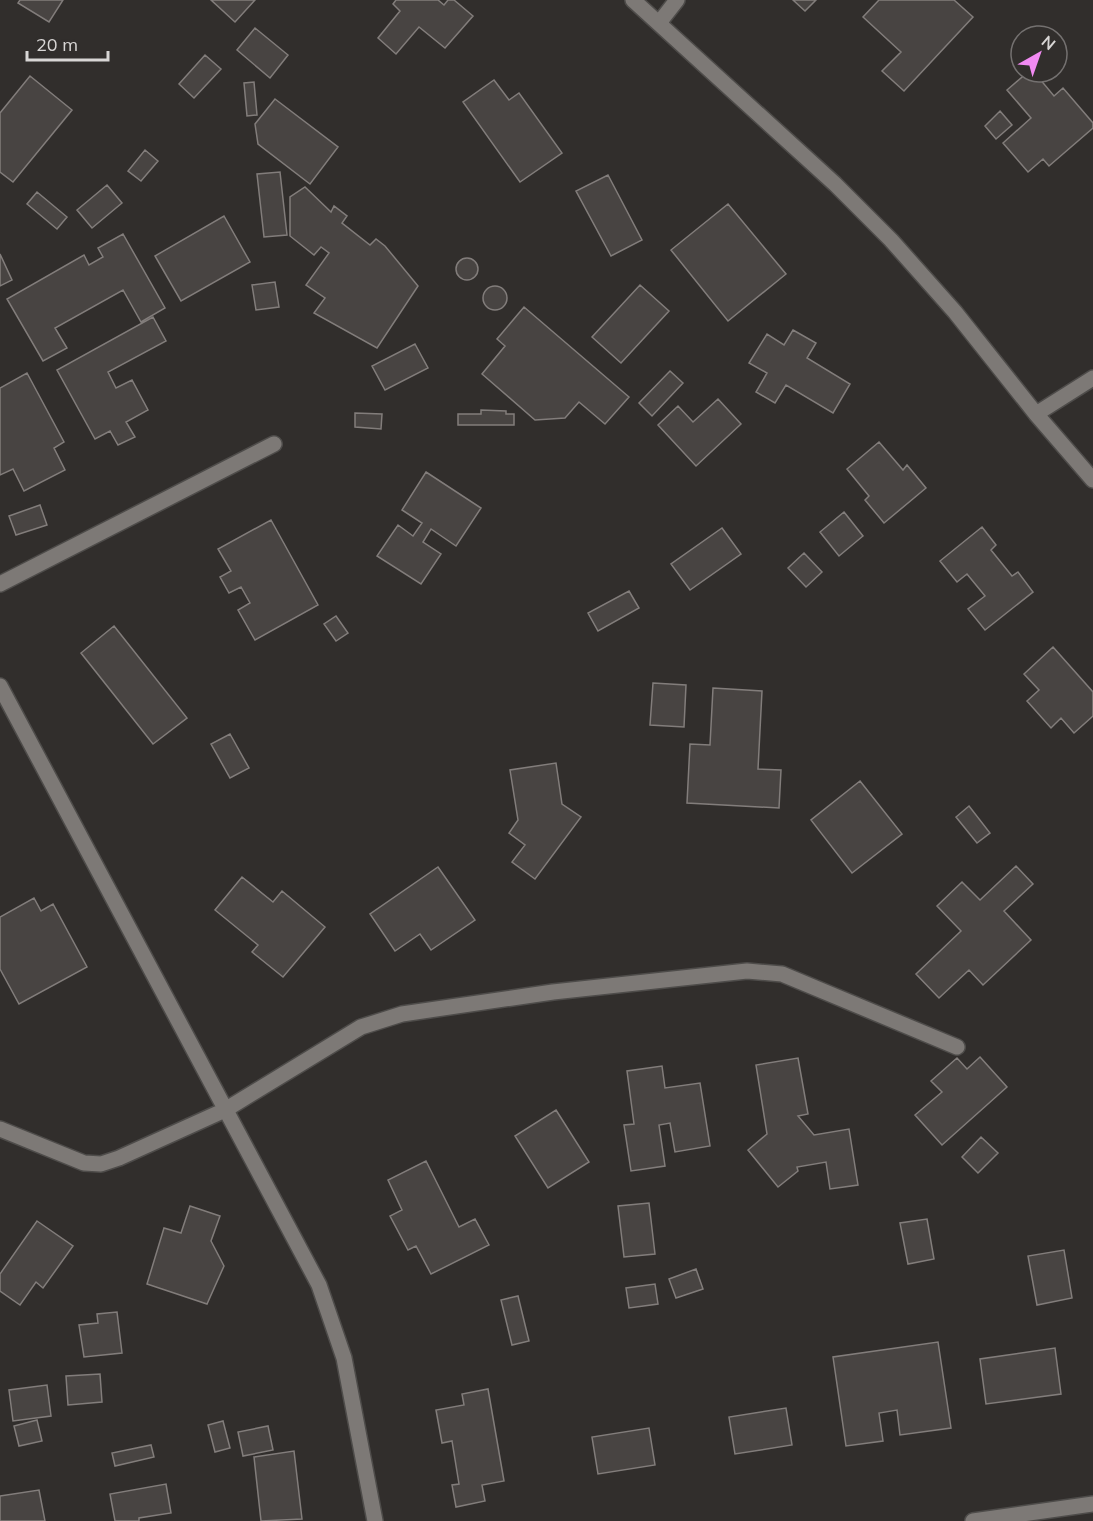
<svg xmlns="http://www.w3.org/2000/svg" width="1093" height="1521" viewBox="0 0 1093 1521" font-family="Mulish,sans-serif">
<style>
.building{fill:#484442;stroke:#827d7b;stroke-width:1.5}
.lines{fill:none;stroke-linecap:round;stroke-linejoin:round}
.minor-casing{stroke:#4e4c4a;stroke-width:18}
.minor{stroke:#7d7976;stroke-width:15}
</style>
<rect width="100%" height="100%" fill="#312e2c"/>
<path class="building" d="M20 0H63L49 22 18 3Z
M211 0H255L235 22Z
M396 0H438L444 5 448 0H454L473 16 445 48 419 27 396 54 378 38 400 11 393 4Z
M793 0H816L805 11Z
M879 0H954L973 17 904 91 882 71 901 52 863 17Z
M255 28 288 55 270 78 237 50Z
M205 55 221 69 194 98 179 84Z
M1028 72H1034L1054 96 1063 88 1093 123V128L1049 166 1043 159 1028 172 1003 143 1031 118 1007 90Z
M30 76 72 110 13 182 0 172V113Z
M494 80 509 100 519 93 562 153 520 182 463 102Z
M254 82 257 115 247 116 244 83Z
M275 99 338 147 310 184 258 144 255 124Z
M1000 111 1012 125 996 139 985 126Z
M145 150 158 161 141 181 128 171Z
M280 172 287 235 264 237 257 174Z
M608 175 642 240 611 256 576 191Z
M107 185 122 203 92 228 77 210Z
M305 187 331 212 334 206 347 216 342 223 370 245 376 239 385 246 418 286 377 348 314 313 325 298 306 285 329 253 321 247 314 255 290 236V197Z
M37 192 67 217 57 229 27 204Z
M728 204 786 274 728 321 671 250Z
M224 216 250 262 181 301 155 256Z
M123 234 165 308 141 322 123 290 55 328 67 348 43 361 7 299 84 255 89 265 103 257 98 248Z
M0 254 12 280 0 286Z
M456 269a11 11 0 1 1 22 0a11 11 0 1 1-22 0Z
M275 282 279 307 256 310 252 285Z
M640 285 669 311 621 363 592 337Z
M483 298a12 12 0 1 1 24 0a12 12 0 1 1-24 0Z
M524 307 629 397 605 424 579 402 565 418 535 420 482 374 505 346 497 339Z
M153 317 166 341 108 372 116 388 132 380 148 410 126 422 135 437 118 445 110 431 95 439 57 370Z
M793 330 816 343 807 358 850 384 833 413 786 385 775 403 756 392 767 373 749 363 767 334 784 345Z
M415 344 428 368 385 390 372 366Z
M670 371 683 383 652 416 639 403Z
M27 373 64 442 54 448 65 470 24 491 13 469 0 475V388Z
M718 399 741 424 696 466 658 425 678 406 693 422Z
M481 410 506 411V414H514V425H458V414H481Z
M355 413 382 414 381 429 355 427Z
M879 442 903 470 907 465 926 488 884 523 865 500 869 496 847 469Z
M426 472 481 508 456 546 431 529 423 542 441 554 421 584 377 556 398 525 413 536 422 523 402 510Z
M40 505 47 525 16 535 9 516Z
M844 512 863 536 839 556 820 532Z
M271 520 318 605 255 640 238 610 250 603 241 587 229 593 220 577 231 571 218 549Z
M982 527 996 545 991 550 1012 576 1018 572 1033 592 985 630 968 609 985 596 967 574 957 582 940 561Z
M722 528 741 554 690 590 671 564Z
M804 553 822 572 806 587 788 568Z
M629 591 639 608 598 631 588 613Z
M336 616 348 633 336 641 324 624Z
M114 626 187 718 153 744 81 653Z
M1053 647 1093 692V716L1074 733 1061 718 1051 728 1027 701 1039 690 1024 674Z
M653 683 686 685 684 727 650 725Z
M713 688 762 691 758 769 781 770 779 808 687 803 690 744 710 745Z
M230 734 249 768 230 778 211 744Z
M556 763 562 804 581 817 535 879 512 862 525 845 509 833 518 820 510 770Z
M860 781 902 834 852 873 811 820Z
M969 806 990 833 977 843 956 817Z
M1016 866 1033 884 1004 911 1031 940 983 985 969 970 939 998 916 974 961 931 937 906 962 882 980 900Z
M438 867 475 920 431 950 420 934 395 951 370 914Z
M242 877 273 902 282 891 325 927 283 977 252 952 258 945 215 910Z
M34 898 41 911 53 904 87 967 19 1004 0 969V917Z
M980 1057 1007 1087 942 1145 915 1115 942 1092 931 1081 957 1058 967 1069Z
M798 1058 808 1114 798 1116 814 1135 849 1129 858 1185 830 1189 826 1162 797 1167 798 1171 778 1187 748 1150 767 1134 756 1065Z
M662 1066 665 1088 700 1083 710 1146 675 1152 670 1123 659 1125 665 1166 631 1171 624 1125 634 1124 627 1071Z
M556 1110 589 1162 548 1188 515 1136Z
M981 1137 998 1153 978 1173 962 1157Z
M426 1161 459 1227 475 1219 489 1245 431 1274 416 1246 408 1250 390 1216 402 1210 388 1180Z
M649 1203 655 1254 624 1257 618 1206Z
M190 1206 220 1216 211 1241 224 1266 207 1304 147 1284 164 1228 181 1233Z
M927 1219 934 1259 908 1264 900 1223Z
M37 1221 73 1246 43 1288 36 1282 20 1305 0 1291V1274Z
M1064 1250 1072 1298 1037 1305 1028 1256Z
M696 1269 703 1289 676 1298 669 1279Z
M655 1284 658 1304 629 1308 626 1288Z
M518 1296 529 1341 512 1345 501 1300Z
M117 1312 122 1353 84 1357 79 1325 98 1323 97 1314Z
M938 1342 951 1428 900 1435 897 1410 879 1413 883 1441 846 1446 833 1357Z
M1055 1348 1061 1394 986 1404 980 1359Z
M100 1374 102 1402 68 1405 66 1376Z
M47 1385 51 1416 13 1421 9 1390Z
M488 1389 504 1481 482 1485 485 1501 456 1507 452 1485 459 1484 452 1441 442 1443 436 1410 464 1405 462 1394Z
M786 1408 792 1445 735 1454 729 1417Z
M37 1420 42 1441 19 1446 14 1426Z
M223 1421 230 1448 215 1452 208 1425Z
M268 1426 273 1450 243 1456 238 1432Z
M649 1428 655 1465 598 1474 592 1437Z
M151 1445 154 1457 115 1466 112 1453Z
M294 1451 302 1519 261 1521 254 1457Z
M166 1484 171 1513 139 1518V1521H115L110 1494Z
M39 1490 45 1521H0V1496Z"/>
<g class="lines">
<defs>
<path id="minor" d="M633 0 835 184 891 240 955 312 1036 414 1093 480
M659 23 677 0
M1036 414 1093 378
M0 584 274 444
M0 686 319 1285 344 1358 375 1521
M0 1129 84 1163 101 1164 119 1158 225 1110 361 1027 402 1014 553 992 747 971 782 974 957 1047
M973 1521 1093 1504"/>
</defs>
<use href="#minor" class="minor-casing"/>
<use href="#minor" class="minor"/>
</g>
<g transform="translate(1039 54) rotate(40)"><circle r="28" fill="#312e2c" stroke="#747170" stroke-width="1.5"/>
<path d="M0-4.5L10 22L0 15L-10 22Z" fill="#f28af3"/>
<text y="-9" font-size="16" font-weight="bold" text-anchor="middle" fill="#d8d6d5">N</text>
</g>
<path d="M27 51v9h81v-9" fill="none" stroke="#d8d6d5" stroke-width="3"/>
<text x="36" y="51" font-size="18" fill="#d8d6d5" stroke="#312e2c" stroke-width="4.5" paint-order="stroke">20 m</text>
</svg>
